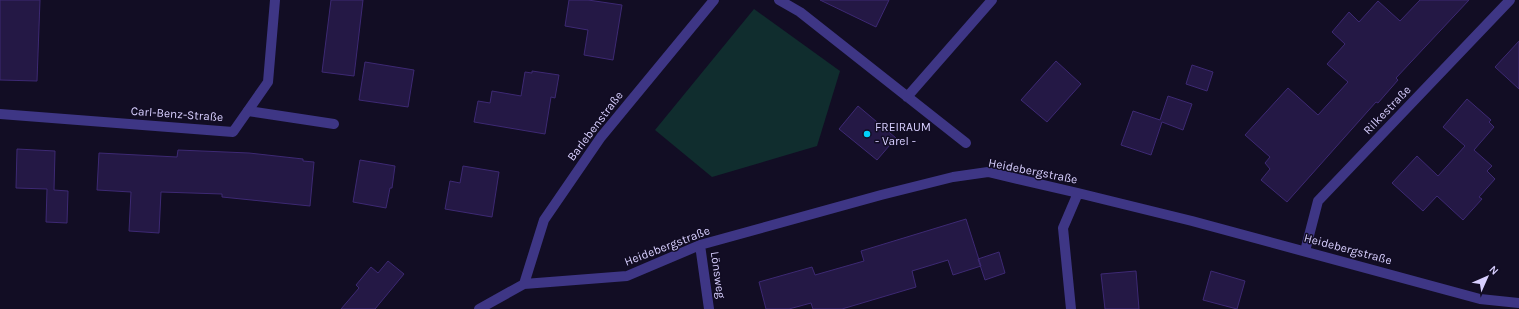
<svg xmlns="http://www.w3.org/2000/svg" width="1519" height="309" viewBox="0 0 1519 309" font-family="Karla,sans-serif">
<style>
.green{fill:#102d2e}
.building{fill:#241845;stroke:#3d2973}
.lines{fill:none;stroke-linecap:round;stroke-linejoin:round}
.lane{stroke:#3e3685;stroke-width:10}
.street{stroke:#3e3685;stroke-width:10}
.poi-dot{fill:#00d0fa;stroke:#120d24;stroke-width:1.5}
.labels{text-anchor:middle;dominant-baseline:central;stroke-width:3;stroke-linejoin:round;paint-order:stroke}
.street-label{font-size:12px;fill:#d8cfff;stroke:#120d24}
.poi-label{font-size:12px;fill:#d8cfff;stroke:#120d24;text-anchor:start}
</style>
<rect width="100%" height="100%" fill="#120d24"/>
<path class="green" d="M754 9 840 71 817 146 712 177 655 130Z"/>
<path class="building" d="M0 0H40L37 81 0 80Z
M331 0H363L354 76 322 72Z
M569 0H588L622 5 613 60 584 55 588 30 565 26Z
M820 0H889L876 27Z
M1420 0H1469L1396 78 1398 80 1378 103 1376 102 1287 202 1261 180 1270 169 1265 163 1270 157 1245 135 1288 88 1318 115 1348 82 1327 64 1345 44 1332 32 1349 12 1359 22 1378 1 1400 21Z
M1519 41V89L1495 67Z
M1056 61 1081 84 1047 122 1021 100Z
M365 62 414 70 408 107 359 100Z
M1192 65 1213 72 1207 91 1186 84Z
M532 71 559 75 555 98 551 97 545 134 474 122 478 101 490 103 492 91 521 96 525 72 532 73Z
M1168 96 1192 104 1183 130 1162 122 1151 155 1121 145 1133 111 1160 120Z
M1467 99 1491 120 1489 122 1494 127 1474 150 1492 166 1487 171 1495 179 1479 197 1482 199 1463 220 1437 196 1423 211 1392 183 1417 156 1438 176 1465 146 1443 127Z
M858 106 896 138 877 160 839 129Z
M17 149 55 151 54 190 68 191 67 223 46 222 47 189 16 188Z
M178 150 249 153 303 159V161L314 162 310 206 222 197V194L161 192 159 233 129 231 131 192 97 190 99 153 177 157Z
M360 160 395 166 392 188H390L386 208 353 202Z
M463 166 499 172 492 217 445 209 450 181 460 183Z
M966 219 981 266 953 275 948 260 912 271 916 287 842 309H813L811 303 789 309H766L759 282 812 267 815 275 864 261 861 251Z
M999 252 1005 273 985 280 978 259Z
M388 261 404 274 375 309H341L359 288 356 285 371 267 378 273Z
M1136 271 1139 309H1105L1101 274Z
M1211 271 1245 281 1237 309 1203 300Z"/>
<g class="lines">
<path class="lane" d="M248 111 334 124"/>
<path class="street" d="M779 0 800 12 966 143
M907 97 992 0
M0 114 233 132 268 82 275 0
M700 245 709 309
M1305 251 1318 201 1510 0
M524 284 544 220 601 137 714 0
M479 309 524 284 627 276 700 245 881 195 953 177 988 172 1078 193 1192 221 1480 299 1519 303
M1071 309 1063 228 1078 193"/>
</g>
<circle class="poi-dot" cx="867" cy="134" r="4"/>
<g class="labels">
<g class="street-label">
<text transform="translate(1387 110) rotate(-46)">Rilkestraße</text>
<text transform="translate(177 114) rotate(4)">Carl-Benz-Straße</text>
<text transform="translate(595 126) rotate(-53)">Barlebenstraße</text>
<text transform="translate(1033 171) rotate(11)">Heidebergstraße</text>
<text transform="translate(667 246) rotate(-21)">Heidebergstraße</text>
<text transform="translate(1348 249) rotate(15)">Heidebergstraße</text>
<text transform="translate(718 275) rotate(82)">Lönsweg</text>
</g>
<g class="poi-label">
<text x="875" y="127">FREIRAUM<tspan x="875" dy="14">- Varel -</tspan></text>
</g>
</g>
<g transform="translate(1487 277) rotate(45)" stroke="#120d24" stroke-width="3" paint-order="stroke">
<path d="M0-3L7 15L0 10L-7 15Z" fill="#d8cfff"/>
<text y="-6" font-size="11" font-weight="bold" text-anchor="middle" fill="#d8cfff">N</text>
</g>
</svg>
